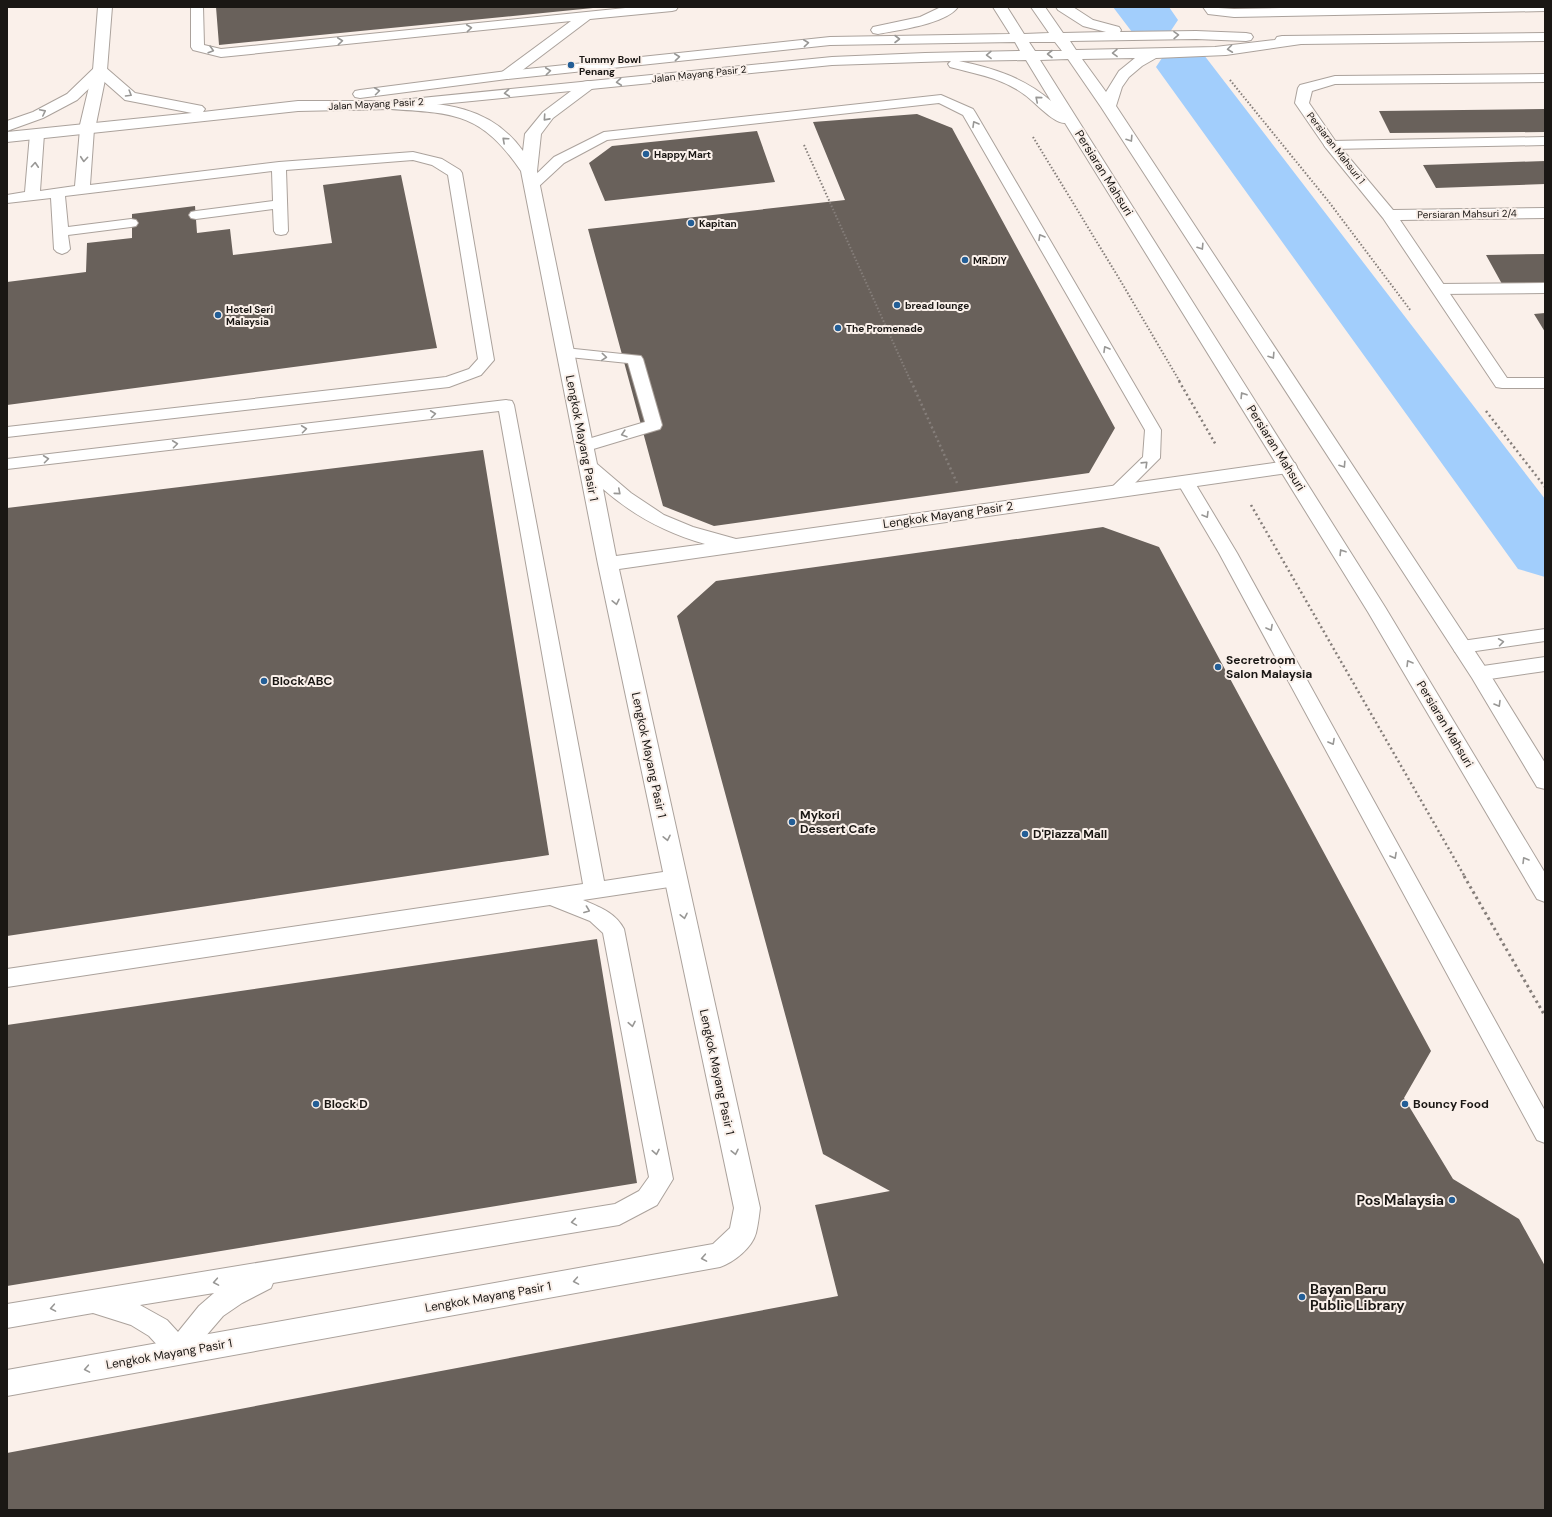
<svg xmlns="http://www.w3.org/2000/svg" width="1552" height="1517" viewBox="0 0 1552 1517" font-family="'DM Sans',sans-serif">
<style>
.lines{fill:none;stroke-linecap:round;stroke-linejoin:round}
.river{fill:#a2cefc;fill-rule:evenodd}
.building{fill:#69615b}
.service-casing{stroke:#aba29c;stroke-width:2}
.minor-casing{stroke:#aba29c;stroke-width:2}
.tertiary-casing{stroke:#aba29c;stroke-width:2}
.path-far2{stroke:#857e7a;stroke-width:2;stroke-dasharray:1.5 2;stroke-linecap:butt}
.path-far1{stroke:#857e7a;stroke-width:2.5;stroke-dasharray:2 3;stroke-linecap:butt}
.path{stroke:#857e7a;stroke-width:3;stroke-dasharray:2.5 3.5;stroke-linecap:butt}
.service{fill:#fff;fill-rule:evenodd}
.minor{fill:#fff;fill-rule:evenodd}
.tertiary{fill:#fff;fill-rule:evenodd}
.oneway{stroke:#989795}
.poi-dot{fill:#235e96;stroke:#faf0ea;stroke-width:1.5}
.labels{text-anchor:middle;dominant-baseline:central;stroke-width:4;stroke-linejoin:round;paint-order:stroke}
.far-poi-label{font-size:10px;font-weight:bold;fill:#1a1714;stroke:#faf0ea;text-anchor:start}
.far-street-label{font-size:10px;fill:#1a1714;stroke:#faf0ea}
.street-label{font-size:12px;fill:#1a1714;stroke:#faf0ea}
.poi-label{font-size:12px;font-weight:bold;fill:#1a1714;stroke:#faf0ea;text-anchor:start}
.near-poi-label{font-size:14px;font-weight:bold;fill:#1a1714;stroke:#faf0ea;text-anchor:end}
</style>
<rect width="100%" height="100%" fill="#faf0ea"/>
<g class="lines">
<path class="river" d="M1113 7H1169L1178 20 1170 32 1151 36 1132 32Z
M1184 50 1204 55 1545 499V577L1518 569 1156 67 1164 55Z"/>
</g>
<path class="building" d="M216 7H593V8L219 45Z
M1545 109V132L1390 133 1379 111Z
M917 114 952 128 1115 428 1089 473 714 526 663 506 588 229 845 200 813 122Z
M757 131 775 182 605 201 589 163 612 146Z
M1545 161V184L1436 188 1423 165Z
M401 175 437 348 7 405V282L86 272 87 243 132 238V214L195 206 197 233 230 229 233 255 332 243 323 185Z
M1545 254V283L1502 284 1486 255Z
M1545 313V332L1534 314Z
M483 450 549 855 7 936V508Z
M1103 527 1159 547 1431 1051 1404 1098 1453 1179 1519 1219 1545 1266V1510H7V1453L838 1296 815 1205 890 1191 823 1154 677 616 716 581Z
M597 939 637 1183 7 1286V1025Z"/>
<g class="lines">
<defs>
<path id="service" d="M191 7H203L204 45 221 49 635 7H678L676 10 672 11 590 19 512 78H502L500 75 502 72 571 21 221 57 193 50 191 47Z
M941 95 973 109 975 112 1161 430 1160 458 1123 495 1117 496 1111 495 1108 491 1143 457 1145 430 963 115 939 103 607 140 564 163 537 188 532 189 527 188 525 185 554 157 604 132Z
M87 125 92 126 94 129 90 185 279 162 413 152 442 159 460 170 462 173 494 360 481 375 449 387 7 437V427L446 377 469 369 478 359 448 175 432 165 413 160 286 170 288 231 286 234 281 235 276 234 274 231 273 209 196 219 191 218 189 215 191 212 196 211 273 201 272 171 65 196 68 227 131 219 136 220 138 223 136 226 131 227 68 235 70 249 67 252 62 254 57 252 54 249 51 198 7 203V195L25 192 30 134 32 131 37 130 42 131 44 134 40 191 75 186 80 129 82 126Z
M1545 137V145L1331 149 1326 148 1324 145 1326 142 1331 141Z
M1545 283V293L1439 294 1434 292 1431 289 1434 286 1439 284Z
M565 348 641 356 643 359 662 425 660 429 590 450 584 451 578 450 576 446 578 442 645 422 628 363 559 356 557 353 559 350Z
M506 400 512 401 514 405 604 881 676 870 683 872 687 878 683 884 676 886 583 900C599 907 615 912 624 929L673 1179 657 1205 619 1225 273 1283 271 1288 242 1303 223 1316 205 1337 189 1360 180 1364 171 1360 149 1336 131 1325 93 1313 7 1328V1304L615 1204 639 1191 649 1177 603 933 590 921 550 905 7 987V969L583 884 499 411 7 469V459ZM214 1293 199 1306 178 1332 167 1320 140 1305Z
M1186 477 1192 478 1237 553 1545 1111V1143L1537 1140 1219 553 1177 482 1180 478Z
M1545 629V641L1462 653 1455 652 1453 647 1455 642 1462 641Z
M1545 657V671L1483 680 1476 678 1473 673 1476 668 1483 666Z"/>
<path id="minor" d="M98 7H112L107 70 95 129 92 132 87 134 82 132 79 129 93 70Z
M1203 7 1234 9 1327 7H1545V11L1234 17 1208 14Z
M1545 74V82L1335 84 1312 91 1309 103 1336 142 1393 210 1545 208V218L1400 220 1507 378H1545V388H1502L1496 387 1383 218 1326 148 1295 103 1298 88 1300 85 1335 76Z
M588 81 593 82 595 85 593 88 553 118 541 134 537 171 597 464 631 493 664 515 693 527 736 539 1288 461 1295 463 1297 467 1295 471 1288 473 619 569 760 1208C759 1216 758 1225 756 1233 752 1248 734 1262 720 1267L7 1396V1370L713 1244 730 1228 734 1208 598 564 521 171C482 114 456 113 391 109L386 108 384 105 386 102 391 101C443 103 490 105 523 151L525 134 543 112 583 82ZM603 489C634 516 666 533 705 544L616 556Z"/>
<path id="tertiary" d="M941 7H958C946 24 898 30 878 34L873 33 871 30 873 27 920 17Z
M993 7H1007L1024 34 1049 33 1031 7H1045L1063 33 1106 32 1083 26 1058 10 1056 7H1073L1093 20 1119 27 1121 30 1120 32 1196 31 1246 33 1251 34 1253 37 1251 40 1246 41 1196 39 1070 41 1076 50 1215 47 1275 40 1277 37 1282 36 1545 33V41L1301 44 1226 55 1156 58 1142 66 1129 77 1122 87 1116 106 1486 668 1545 763V789L1537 787 1472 678 1101 107 1068 59 1040 60 1385 607 1545 873V902L1537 899 1368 612 1065 123C1054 124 1035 102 1025 95 1003 78 976 74 950 67L948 64 951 61 832 65 391 109 298 111 7 142V132L192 113 125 100 100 78 77 100 43 118 7 131V121L33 112 67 94 95 67 100 66 105 67 135 93 202 106 205 109 203 112 298 101H391L832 57 925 53 1020 51 1015 42 830 45 507 79 360 98 355 97 353 94 355 91 360 90 507 71 830 37 1010 34ZM1029 42H1055L1062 51H1035ZM1135 58 1119 71 1106 92 1082 59ZM1026 60 1051 101C1024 78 994 68 959 61Z"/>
</defs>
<use href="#service" class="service-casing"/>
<use href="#minor" class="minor-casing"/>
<use href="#tertiary" class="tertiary-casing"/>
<path class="path-far2" d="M1230 80 1329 202 1411 311
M1033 137 1120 280 1180 382
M804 145 911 382"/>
<path class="path-far1" d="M911 381 957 483
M1179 381 1216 445
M1486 411 1545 487
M1251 505 1465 877"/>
<path class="path" d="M1464 876 1545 1016"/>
<use href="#service" class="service"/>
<use href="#minor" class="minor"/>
<use href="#tertiary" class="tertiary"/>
</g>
<defs><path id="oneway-chevron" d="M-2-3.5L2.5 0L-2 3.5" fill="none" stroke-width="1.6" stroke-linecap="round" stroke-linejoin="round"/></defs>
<g class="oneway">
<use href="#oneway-chevron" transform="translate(469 28) rotate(-6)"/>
<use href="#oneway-chevron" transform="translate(1176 35) rotate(-1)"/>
<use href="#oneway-chevron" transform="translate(897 39)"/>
<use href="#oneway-chevron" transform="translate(340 41) rotate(-6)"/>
<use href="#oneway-chevron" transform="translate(806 43) rotate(-6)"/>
<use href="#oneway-chevron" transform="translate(1230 49) rotate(173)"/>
<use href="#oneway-chevron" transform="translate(211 50) rotate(16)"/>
<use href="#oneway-chevron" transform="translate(1115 53) rotate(179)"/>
<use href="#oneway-chevron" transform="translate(1050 54) rotate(180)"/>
<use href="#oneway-chevron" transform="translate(989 55) rotate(179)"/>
<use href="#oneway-chevron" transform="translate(677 57) rotate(-6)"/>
<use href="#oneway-chevron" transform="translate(548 71) rotate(-6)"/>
<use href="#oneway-chevron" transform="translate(619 82) rotate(174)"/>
<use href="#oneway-chevron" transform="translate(377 91) rotate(-7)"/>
<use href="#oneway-chevron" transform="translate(507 93) rotate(174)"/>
<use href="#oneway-chevron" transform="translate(129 94) rotate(31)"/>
<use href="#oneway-chevron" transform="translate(1038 99) rotate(-140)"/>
<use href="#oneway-chevron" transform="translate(43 112) rotate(-27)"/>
<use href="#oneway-chevron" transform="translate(546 118) rotate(132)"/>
<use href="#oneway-chevron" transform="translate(975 124) rotate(-120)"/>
<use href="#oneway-chevron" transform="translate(1130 139) rotate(57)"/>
<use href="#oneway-chevron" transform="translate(505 140) rotate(-138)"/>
<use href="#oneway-chevron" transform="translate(84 159) rotate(95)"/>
<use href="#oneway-chevron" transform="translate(35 165) rotate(-86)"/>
<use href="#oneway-chevron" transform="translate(1041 237) rotate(-120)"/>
<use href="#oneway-chevron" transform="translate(1201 247) rotate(57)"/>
<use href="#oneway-chevron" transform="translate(1106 349) rotate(-120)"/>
<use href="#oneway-chevron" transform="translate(1272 356) rotate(57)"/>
<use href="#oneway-chevron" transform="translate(604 357) rotate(5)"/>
<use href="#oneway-chevron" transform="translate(1243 395) rotate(-122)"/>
<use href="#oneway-chevron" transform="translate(433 414) rotate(-7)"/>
<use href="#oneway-chevron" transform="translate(304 429) rotate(-7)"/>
<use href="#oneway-chevron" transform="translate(624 434) rotate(163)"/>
<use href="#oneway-chevron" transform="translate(175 444) rotate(-7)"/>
<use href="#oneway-chevron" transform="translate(46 459) rotate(-7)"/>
<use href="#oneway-chevron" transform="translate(1145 464) rotate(-44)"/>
<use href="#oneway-chevron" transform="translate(1343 465) rotate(57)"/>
<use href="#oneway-chevron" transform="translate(618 492) rotate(41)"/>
<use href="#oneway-chevron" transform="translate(1206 515) rotate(59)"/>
<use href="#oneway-chevron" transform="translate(1342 552) rotate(-122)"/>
<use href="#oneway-chevron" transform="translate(616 602) rotate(78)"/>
<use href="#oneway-chevron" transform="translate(1270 628) rotate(61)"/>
<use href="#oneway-chevron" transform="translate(1501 642) rotate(-8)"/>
<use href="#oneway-chevron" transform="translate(1409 663) rotate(-121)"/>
<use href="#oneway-chevron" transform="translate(1498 704) rotate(59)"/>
<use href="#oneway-chevron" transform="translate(1332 742) rotate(61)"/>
<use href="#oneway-chevron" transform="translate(667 838) rotate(78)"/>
<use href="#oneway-chevron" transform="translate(1394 856) rotate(61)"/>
<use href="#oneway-chevron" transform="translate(1525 860) rotate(-121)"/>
<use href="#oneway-chevron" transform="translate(587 910) rotate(21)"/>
<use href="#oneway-chevron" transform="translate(684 916) rotate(78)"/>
<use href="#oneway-chevron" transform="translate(632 1024) rotate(79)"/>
<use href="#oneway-chevron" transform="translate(656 1152) rotate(79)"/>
<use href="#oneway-chevron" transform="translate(735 1152) rotate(78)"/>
<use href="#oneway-chevron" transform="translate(574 1222) rotate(171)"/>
<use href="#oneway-chevron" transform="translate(704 1258) rotate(170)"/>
<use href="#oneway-chevron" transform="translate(576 1281) rotate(170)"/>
<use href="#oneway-chevron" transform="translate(216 1282) rotate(170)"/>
<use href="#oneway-chevron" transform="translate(53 1308) rotate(170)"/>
<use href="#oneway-chevron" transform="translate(87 1369) rotate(170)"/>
</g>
<g class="poi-dot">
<circle cx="571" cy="65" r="4"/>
<circle cx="646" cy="154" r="4"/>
<circle cx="691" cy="223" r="4"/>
<circle cx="965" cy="260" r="4"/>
<circle cx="897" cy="305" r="4"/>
<circle cx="218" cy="315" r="4"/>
<circle cx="838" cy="328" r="4"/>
<circle cx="1218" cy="667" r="4"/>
<circle cx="264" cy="681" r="4"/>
<circle cx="792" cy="822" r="4"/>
<circle cx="1025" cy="834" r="4"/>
<circle cx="316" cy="1104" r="4"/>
<circle cx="1405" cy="1104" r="4"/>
<circle cx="1452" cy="1200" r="4"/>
<circle cx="1302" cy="1297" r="4"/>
</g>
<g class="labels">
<g class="far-poi-label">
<text x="579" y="59">Tummy Bowl<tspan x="579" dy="12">Penang</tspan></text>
<text x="654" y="154">Happy Mart</text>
<text x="699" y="223">Kapitan</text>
<text x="973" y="260">MR.DIY</text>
<text x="905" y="305">bread lounge</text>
<text x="226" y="309">Hotel Seri<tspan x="226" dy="12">Malaysia</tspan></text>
<text x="846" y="328">The Promenade</text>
</g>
<g class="far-street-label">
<text transform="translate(699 74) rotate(-6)">Jalan Mayang Pasir 2</text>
<text transform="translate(376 104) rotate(-3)">Jalan Mayang Pasir 2</text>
<text transform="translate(1336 148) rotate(52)">Persiaran Mahsuri 1</text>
<text transform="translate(1467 214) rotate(-1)">Persiaran Mahsuri 2/4</text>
</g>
<g class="street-label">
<text transform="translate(1104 173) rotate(58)">Persiaran Mahsuri</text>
<text transform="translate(582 438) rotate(79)">Lengkok Mayang Pasir 1</text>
<text transform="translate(1276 448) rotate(58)">Persiaran Mahsuri</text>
<text transform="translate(948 515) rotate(-8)">Lengkok Mayang Pasir 2</text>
<text transform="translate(1445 724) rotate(59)">Persiaran Mahsuri</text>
<text transform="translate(649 755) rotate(78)">Lengkok Mayang Pasir 1</text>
<text transform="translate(717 1072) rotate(78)">Lengkok Mayang Pasir 1</text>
<text transform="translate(488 1297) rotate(-10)">Lengkok Mayang Pasir 1</text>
<text transform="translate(169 1354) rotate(-10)">Lengkok Mayang Pasir 1</text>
</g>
<g class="poi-label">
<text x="1226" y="660">Secretroom<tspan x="1226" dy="14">Salon Malaysia</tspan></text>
<text x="272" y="681">Block ABC</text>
<text x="800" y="815">Mykori<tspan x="800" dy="14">Dessert Cafe</tspan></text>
<text x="1033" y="834">D'Piazza Mall</text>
<text x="324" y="1104">Block D</text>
<text x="1413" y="1104">Bouncy Food</text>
</g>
<g class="near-poi-label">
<text x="1444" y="1200">Pos Malaysia</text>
<text x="1310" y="1289" text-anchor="start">Bayan Baru<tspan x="1310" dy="16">Public Library</tspan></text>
</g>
</g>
<rect width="1552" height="1517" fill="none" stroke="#1a1714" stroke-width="16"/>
</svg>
